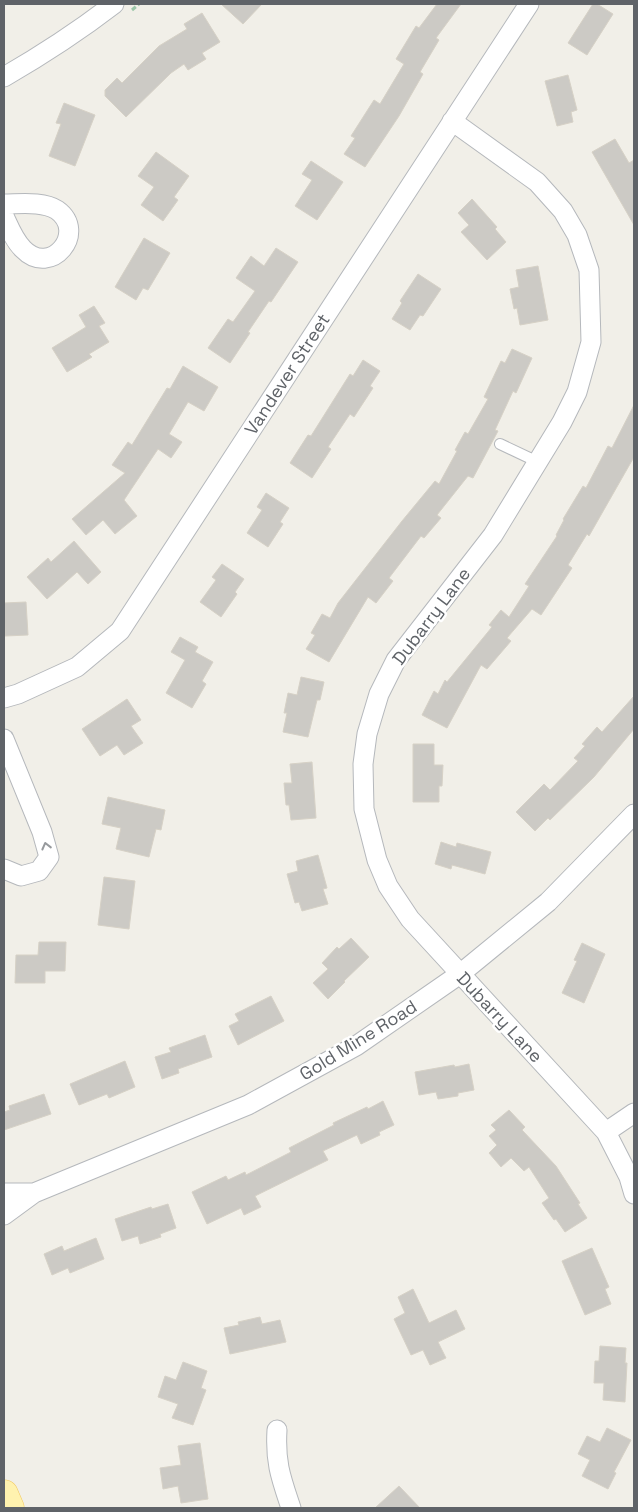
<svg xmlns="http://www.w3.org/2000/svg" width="638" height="1512" viewBox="0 0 638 1512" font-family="'Space Grotesk',sans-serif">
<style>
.building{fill:#cccac5;stroke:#d6d1c6}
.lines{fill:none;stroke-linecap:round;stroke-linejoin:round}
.lane-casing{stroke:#b5b8bc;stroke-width:12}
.street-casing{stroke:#b5b8bc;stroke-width:21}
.primary-casing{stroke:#f2c960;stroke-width:29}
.path{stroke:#9cc7a9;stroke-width:3;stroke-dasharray:5 2.5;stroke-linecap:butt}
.lane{stroke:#fff;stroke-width:10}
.street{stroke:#fff;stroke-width:19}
.primary{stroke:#fff2af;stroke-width:28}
.oneway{stroke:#979a9d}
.labels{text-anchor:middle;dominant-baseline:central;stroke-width:5;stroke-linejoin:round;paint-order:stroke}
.street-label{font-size:18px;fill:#5f6368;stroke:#fff}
</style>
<rect width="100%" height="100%" fill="#f1efe8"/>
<path class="building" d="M221 4H262L243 24Z
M437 4H461L436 38 439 40 420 72 423 74 399 116 365 167 344 154 355 138 351 136 374 100 380 104 404 64 396 59 416 26 419 28Z
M593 4H597L613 14 587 55 568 43Z
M202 13 220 42 202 53 206 59 188 70 184 64 171 73 126 117 105 96V90L117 78 122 83 159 46 187 29 184 24Z
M568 75 577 110 571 112 573 122 557 126 545 81Z
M64 103 95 115 75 166 49 156 61 124 56 123Z
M615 139 629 163 634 160V225L592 152Z
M156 152 189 176 174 197 178 200 163 221 141 205 154 187 138 176Z
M311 161 343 182 317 220 295 206 312 180 302 174Z
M472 199 497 227 495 229 506 242 487 260 461 232 469 225 458 213Z
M144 238 170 253 148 290 143 288 136 300 115 287Z
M276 248 298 262 271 302 269 301 248 332 250 333 230 363 208 348 228 319 233 322 255 291 236 278 251 256 264 266Z
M538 266 548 320 520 325 517 308 514 309 510 289 519 287 516 270Z
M418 274 441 289 423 316 420 315 410 330 392 319 402 303 400 301Z
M94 306 105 323 99 326 109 342 89 354 92 357 67 372 52 348 86 327 79 315Z
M512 349 532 358 516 393 513 391 495 430 498 431 473 478 468 476 437 515 441 518 424 538 421 536 389 578 393 581 376 603 368 597 329 662 306 649 315 635 311 633 322 614 330 618 338 603 402 521 435 481 439 484 457 451 455 450 465 432 468 434 488 399 484 397 501 361 505 363Z
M363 360 380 371 370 386 373 388 354 417 350 414 328 447 331 449 312 478 290 463 308 435 311 436 350 374 353 376Z
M183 366 218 387 204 411 188 402 169 434 182 442 171 458 158 449 124 500 137 516 115 534 103 520 86 535 72 519 125 473 112 465 128 442 132 445 167 388 170 389Z
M634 405V457L589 536 587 534 568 565 572 568 541 615 532 609 507 638 511 641 487 669 481 665 447 728 422 715 434 691 438 694 445 680 447 682 492 627 489 625 501 610 509 617 529 586 525 584 557 536 556 535 564 520 563 519 583 486 586 488 608 446 612 448Z
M266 493 289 508 280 522 283 524 268 547 247 533 262 510 257 507Z
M74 541 101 572 88 584 77 572 47 599 27 577 48 558 51 562Z
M222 564 244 579 235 592 237 594 221 617 200 602 216 580 212 577Z
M26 602 28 635 5 636 4 603Z
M180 637 198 647 195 652 213 662 202 681 206 684 192 708 166 693 185 660 171 652Z
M301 677 324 682 320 700H317L308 737 283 732 287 713H284L288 693 297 695Z
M634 696V729L594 777 550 820 548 818 535 831 516 812 544 784 550 790 578 761 574 758 585 746 582 744 597 727 602 732Z
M127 699 141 720 131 726 143 743 124 755 117 745 100 756 82 729Z
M413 744H434V765H443L442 786H439V802H413Z
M312 762 316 818 291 820 289 805H286L284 783H292L290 764Z
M108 797 165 810 161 830 156 829 149 857 116 849 121 828 102 824Z
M441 842 456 847 457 843 491 852 485 874 452 865 451 869 435 864Z
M318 855 327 888 323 889 328 904 302 911 299 902 295 903 287 874 298 871 296 861Z
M104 877 135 881 129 929 98 925Z
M351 938 369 957 344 981 345 982 328 999 313 983 328 969 322 963 337 947 339 949Z
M39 942H66L65 971H45V983H15L16 955H38Z
M582 943 605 954 584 1003 562 993 577 961 574 960Z
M271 996 284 1021 238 1045 229 1026 239 1021 235 1014Z
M205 1035 212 1057 178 1069 179 1073 162 1079 155 1057 171 1052 169 1048Z
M125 1061 135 1087 109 1098 107 1094 79 1105 70 1084Z
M469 1064 474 1090 458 1093V1096L438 1099 436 1092 419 1095 415 1072 454 1065 455 1067Z
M44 1094 51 1114 4 1130V1112L10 1110 9 1106Z
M383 1101 394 1125 379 1132 380 1135 361 1144 357 1135 323 1151 328 1160 255 1196 261 1207 244 1215 241 1208 207 1224 192 1192 226 1176 228 1180 245 1172 246 1175 291 1152 289 1148 334 1125 333 1123 367 1107 368 1109Z
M509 1110 525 1127 522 1130 556 1166 580 1203 578 1204 587 1218 565 1232 556 1219 554 1220 542 1203 549 1198 529 1167 524 1171 511 1158 501 1167 489 1153 497 1145 489 1136 496 1130 491 1125Z
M168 1204 176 1228 160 1234 161 1237 140 1244 138 1236 122 1241 115 1219 151 1207 152 1209Z
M96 1238 104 1259 70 1273 68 1268 52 1275 44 1254 62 1246 64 1251Z
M592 1248 609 1287 605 1289 611 1304 585 1315 562 1261Z
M413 1289 429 1323 456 1310 465 1329 438 1342 446 1358 430 1365 423 1350 411 1355 394 1319 405 1313 398 1297Z
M260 1317 262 1324 280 1320 286 1342 230 1354 224 1328 239 1325 238 1322Z
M600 1346 626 1348 625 1363H627L625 1402 603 1400 604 1383H594L595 1361H599Z
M183 1362 207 1371 201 1388 206 1390 193 1425 172 1418 178 1404 158 1397 165 1376 176 1380Z
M607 1428 631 1440 614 1472 616 1473 608 1489 582 1476 590 1460 578 1454 587 1436 600 1442Z
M200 1443 208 1499 181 1503 178 1486 163 1489 160 1468 181 1465 178 1446Z
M399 1486 420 1508H375Z"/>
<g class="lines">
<defs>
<path id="lane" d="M500 444 538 462"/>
<path id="street" d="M4 77C42 55 79 31 114 4
M452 121 537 182 563 211 577 235 589 270 591 342 577 392 562 422 493 535 396 660 379 694 367 734 363 764 364 809 377 860 388 886 410 919 606 1132 629 1177 634 1194
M4 204C20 204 43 201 57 210 88 232 51 278 23 249 14 240 9 227 4 216
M4 698 18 694 77 667 120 631 529 4
M4 739 42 832 49 857 39 871 21 876 4 869
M606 1132 634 1113
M4 1193H34L4 1215
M34 1193 248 1105 356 1046 460 974 548 902 634 814
M277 1430C275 1463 281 1478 291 1508"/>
<path id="primary" d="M4 1494 10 1508"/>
</defs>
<use href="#lane" class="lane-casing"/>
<use href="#street" class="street-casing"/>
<use href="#primary" class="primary-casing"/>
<path class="path" d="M132 10 139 4"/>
<use href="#lane" class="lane"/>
<use href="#street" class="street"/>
<use href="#primary" class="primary"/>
</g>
<defs><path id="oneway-chevron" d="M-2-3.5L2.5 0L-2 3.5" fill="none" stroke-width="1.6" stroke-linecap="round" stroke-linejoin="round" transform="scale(1.25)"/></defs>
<use class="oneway" href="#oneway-chevron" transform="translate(46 846) rotate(-104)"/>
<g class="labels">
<g class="street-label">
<text transform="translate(287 374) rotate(-57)">Vandever Street</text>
<text transform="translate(431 616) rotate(-53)">Dubarry Lane</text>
<text transform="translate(500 1017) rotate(47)">Dubarry Lane</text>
<text transform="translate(358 1040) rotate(-32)">Gold Mine Road</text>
</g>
</g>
<rect width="638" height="1512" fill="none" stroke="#5f6368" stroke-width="10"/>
</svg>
